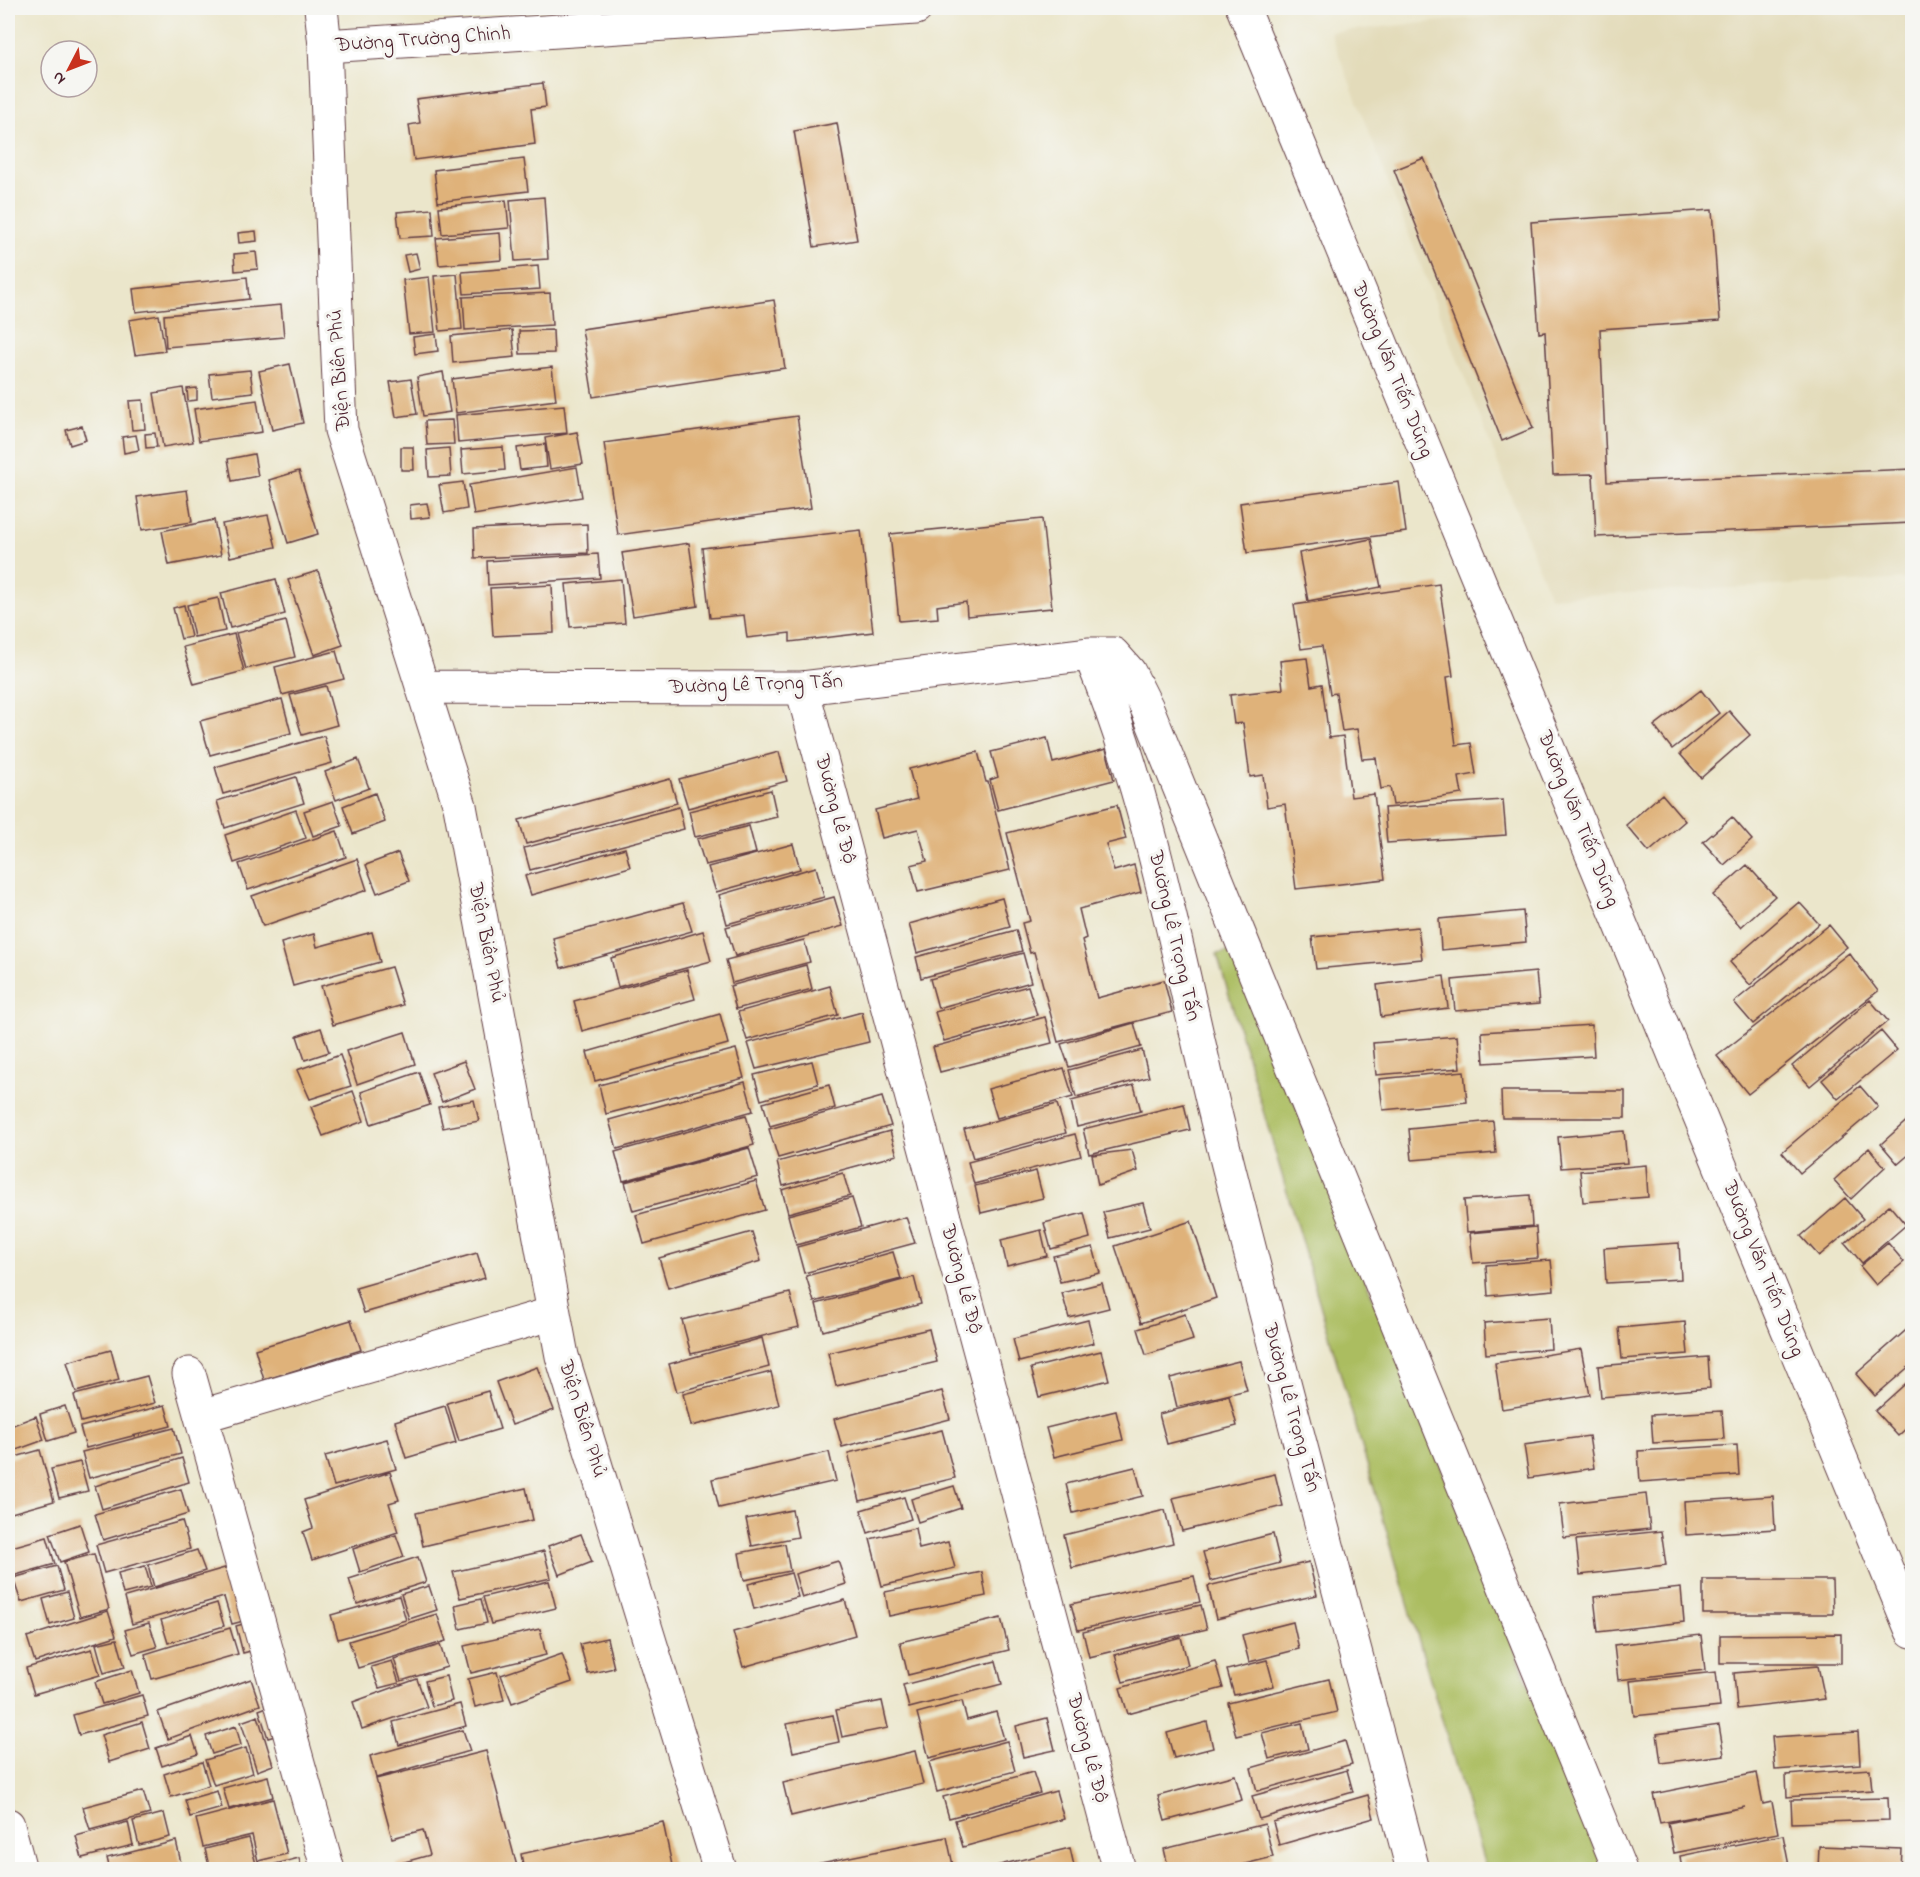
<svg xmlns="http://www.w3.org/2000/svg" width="1920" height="1877" viewBox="0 0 1920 1877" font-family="'Indie Flower',sans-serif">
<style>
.built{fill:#e3dbba}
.green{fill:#abbd60;stroke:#7a6e46;stroke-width:1.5}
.building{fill:#dfb27a}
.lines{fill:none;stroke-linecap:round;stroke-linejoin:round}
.minor-casing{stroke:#623d43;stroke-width:35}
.minor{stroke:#fff;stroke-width:33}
.labels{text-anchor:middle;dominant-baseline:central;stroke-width:6;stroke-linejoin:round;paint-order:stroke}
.street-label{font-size:21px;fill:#4a1f2b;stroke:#f6f6f2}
</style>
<rect width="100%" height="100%" fill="#f6f6f2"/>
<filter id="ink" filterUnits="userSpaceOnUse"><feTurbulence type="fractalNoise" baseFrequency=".0167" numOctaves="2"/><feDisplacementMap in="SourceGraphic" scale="12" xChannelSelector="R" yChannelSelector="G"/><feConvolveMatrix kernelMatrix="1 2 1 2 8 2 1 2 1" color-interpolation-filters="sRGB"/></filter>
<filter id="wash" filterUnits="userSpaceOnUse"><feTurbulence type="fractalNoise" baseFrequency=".008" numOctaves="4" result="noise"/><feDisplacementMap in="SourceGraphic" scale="24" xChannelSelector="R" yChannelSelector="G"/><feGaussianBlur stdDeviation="1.35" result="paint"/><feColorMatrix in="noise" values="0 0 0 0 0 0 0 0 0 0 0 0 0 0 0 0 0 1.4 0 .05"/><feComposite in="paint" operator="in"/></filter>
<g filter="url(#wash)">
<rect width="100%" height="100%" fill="#ebe6cb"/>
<path class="built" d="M1578 8H1912V579L1550 597 1330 32Z"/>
<path class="green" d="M1233 951 1603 1869H1486L1217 954Z"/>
<g id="blocks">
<path class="building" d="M193 8H224V13L193 12Z
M543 83 546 107 531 109 535 144 414 160 409 125 420 123 416 99Z
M837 123 857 240 814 247 794 131Z
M1424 158 1533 428 1502 441 1394 170Z
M524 159 528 191 438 202 434 170Z
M544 197 548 259 515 261 510 200Z
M506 200 509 228 442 234 439 207Z
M432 209 434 236 400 238 397 212Z
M1712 210 1720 321 1600 329 1607 482 1912 469V523L1596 537 1593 474 1553 475 1545 332 1539 333 1531 222Z
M256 231 257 241 239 243 238 233Z
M500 233 502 260 439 265 436 238Z
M256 252 258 269 235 271 234 254Z
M416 253 420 269 408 272 404 255Z
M538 266 540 289 464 294 462 272Z
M457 274 462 329 440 331 434 276Z
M247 277 249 299 136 312 133 289Z
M429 277 435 332 409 334 403 280Z
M550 293 552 325 465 330 463 297Z
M774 300 785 368 593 397 582 329Z
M281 305 284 337 166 347 164 315Z
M159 315 165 351 135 355 129 320Z
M512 330 515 357 453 363 451 336Z
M553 330 554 353 520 354 519 331Z
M436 334 438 351 415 354 413 337Z
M290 364 303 423 272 430 259 371Z
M552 367 556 400 456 413 452 379Z
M250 370 253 392 212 397 209 374Z
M443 372 450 412 423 416 417 377Z
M411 379 417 414 396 417 390 382Z
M183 388 193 442 163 447 154 393Z
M197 388V400L188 401 187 389Z
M143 400 145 429 132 430 129 401Z
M257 400 262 432 199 441 194 409Z
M564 405 567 433 458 443 456 415Z
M797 416 811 508 618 535 604 443Z
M452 420 454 444 427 445 425 421Z
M82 426 86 440 70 445 66 430Z
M577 432 583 464 550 469 545 438Z
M155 433 157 447 146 448 145 434Z
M136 435 139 450 124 453 122 437Z
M545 444 547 467 520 470 517 448Z
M401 447H413L414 470H401Z
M503 447 505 470 463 474 461 450Z
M449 448 451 476 429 477 427 450Z
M254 454 258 476 232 481 228 459Z
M577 467 582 497 474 515 469 485Z
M299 471 318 534 288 543 269 480Z
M463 482 467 509 444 513 439 485Z
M1399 482 1406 532 1247 553 1240 503Z
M187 490 192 522 142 530 137 497Z
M427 503 430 517 411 519 410 505Z
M268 515 276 547 230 557 222 524Z
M1042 519 1052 608 967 616 966 602 937 606 938 618 899 621 890 534Z
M214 520 221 555 169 565 162 531Z
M587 524 588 553 475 558 474 529Z
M861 530 873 632 790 642V633L747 638 744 615 710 618 702 548Z
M1371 539 1381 587 1308 601 1299 553Z
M689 543 698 606 633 616 622 553Z
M598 554 600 578 488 585 487 561Z
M318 571 343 645 314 655 288 580Z
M276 579 285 614 230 628 221 593Z
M621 579 625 623 570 627 566 584Z
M1439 584 1453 676 1447 677 1456 745 1471 743 1476 774 1459 777 1462 794 1393 805 1390 787 1381 789 1376 758 1362 759 1357 729 1342 731 1336 693 1330 694 1322 646 1301 649 1294 605Z
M552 585 554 633 493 636 490 588Z
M218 598 225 631 194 637 187 605Z
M184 605 191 637 181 639 173 608Z
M286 621 295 657 246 669 236 633Z
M234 634 244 671 194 684 183 647Z
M336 651 344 679 282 695 275 667Z
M1307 658 1311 686 1322 684 1329 738 1343 736 1351 797 1374 794 1385 879 1296 889 1285 804 1267 807 1263 775 1250 777 1243 723 1234 724 1230 695 1283 689 1280 661Z
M326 686 337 725 302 735 290 695Z
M1701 690 1719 713 1672 749 1654 726Z
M282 699 291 733 210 755 200 721Z
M1729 711 1750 735 1701 778 1680 754Z
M324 736 332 763 223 794 215 767Z
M1047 738 1053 763 1106 749 1114 780 998 810 990 780 998 777 991 752Z
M779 752 787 781 688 808 679 779Z
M978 752 986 782H988L1010 870 918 892 911 865 927 861 918 829 882 838 875 810 917 799 909 769Z
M358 759 369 788 336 800 325 772Z
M296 777 304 803 225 828 217 801Z
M670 779 677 803 526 844 519 820Z
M771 790 777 817 695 837 689 811Z
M375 793 385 822 353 834 343 806Z
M1662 794 1685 821 1649 852 1626 825Z
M1503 800 1506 835 1387 843 1384 808Z
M333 801 342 826 313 836 304 811Z
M1117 805 1126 839 1106 844 1114 871 1134 865 1141 892 1079 909 1086 938 1082 940 1097 998 1164 980 1172 1012 1058 1042 1034 952 1030 953 1022 923 1030 921 1007 833Z
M679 807 684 829 530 870 524 848Z
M296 810 306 838 234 863 225 835Z
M1732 817 1752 840 1724 865 1703 842Z
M749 826 756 853 705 865 697 839Z
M337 831 346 857 248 890 239 864Z
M793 844 800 869 716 892 708 867Z
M625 848 630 867 531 895 525 876Z
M398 853 409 881 377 893 366 865Z
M357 859 367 890 263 926 252 896Z
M1747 865 1775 896 1741 927 1713 895Z
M816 867 824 897 727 924 719 895Z
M834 897 843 926 735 956 726 927Z
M1002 898 1010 927 917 953 909 924Z
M1799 902 1819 924 1750 985 1730 962Z
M683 903 692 931 561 968 553 938Z
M1523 911 1526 942 1441 950 1439 919Z
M1829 925 1847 947 1753 1024 1734 1002Z
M1418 927 1422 959 1316 969 1312 937Z
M1016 930 1022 951 921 978 916 957Z
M703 931 711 961 618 987 611 958Z
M372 932 380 962 293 986 281 943 314 934 317 947Z
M804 940 810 962 732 983 726 960Z
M1023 953 1031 982 938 1008 930 979Z
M1849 953 1878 991 1748 1094 1717 1056Z
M806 965 812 989 736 1009 730 986Z
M391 967 403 1005 333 1025 321 986Z
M687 970 695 999 582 1031 574 1001Z
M1536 972 1539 1004 1455 1011 1452 980Z
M1444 976 1448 1008 1381 1017 1377 985Z
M830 986 838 1015 747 1040 738 1012Z
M1028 986 1037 1015 944 1041 935 1012Z
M1870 1000 1888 1021 1810 1086 1792 1066Z
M862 1012 869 1042 756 1069 748 1043Z
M720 1014 728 1044 595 1081 587 1052Z
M1045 1017 1052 1043 940 1072 933 1047Z
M1134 1023 1141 1047 1069 1067 1061 1044Z
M1592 1025 1594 1056 1484 1063 1482 1032Z
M321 1028 329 1052 305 1060 297 1036Z
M1881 1031 1897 1050 1838 1099 1822 1080Z
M405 1032 415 1064 357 1084 346 1051Z
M1457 1036 1460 1068 1376 1075 1373 1043Z
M736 1049 744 1078 606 1114 599 1085Z
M1142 1050 1149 1077 1076 1097 1069 1070Z
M340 1055 351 1086 310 1099 297 1070Z
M464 1061 475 1089 442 1102 431 1073Z
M812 1061 818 1084 761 1100 754 1075Z
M1064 1068 1073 1097 997 1118 988 1089Z
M1464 1071 1467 1102 1383 1110 1379 1079Z
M419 1072 430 1105 371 1124 361 1092Z
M745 1082 753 1111 617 1149 609 1120Z
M829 1085 835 1108 770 1126 763 1103Z
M1134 1085 1141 1111 1077 1127 1071 1101Z
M1860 1086 1878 1107 1800 1173 1782 1152Z
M353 1091 364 1121 323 1136 311 1107Z
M1501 1091H1625V1118H1502Z
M882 1097 891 1126 778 1158 769 1129Z
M474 1100 479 1121 443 1128 438 1107Z
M1057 1104 1066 1133 973 1158 964 1129Z
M1184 1104 1190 1130 1089 1154 1083 1129Z
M746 1115 754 1145 623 1181 615 1152Z
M1912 1116V1152L1898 1164 1881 1144Z
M1493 1121 1496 1153 1412 1160 1409 1129Z
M890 1131 897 1155 783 1186 777 1162Z
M1624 1131 1627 1163 1561 1168 1558 1137Z
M1075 1134 1081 1156 974 1184 968 1162Z
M749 1148 758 1177 633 1211 625 1182Z
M1869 1148 1885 1167 1851 1199 1834 1180Z
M1132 1150 1138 1171 1098 1185 1092 1155Z
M1646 1165 1648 1197 1583 1202 1580 1171Z
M1036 1171 1043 1198 981 1213 975 1186Z
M843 1173 850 1196 788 1213 782 1190Z
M756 1181 765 1210 644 1244 636 1215Z
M1530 1195 1532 1226 1467 1232 1464 1200Z
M852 1198 861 1227 796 1245 788 1215Z
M1845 1198 1863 1219 1819 1256 1801 1236Z
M1143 1203 1150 1228 1110 1238 1103 1212Z
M1889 1205 1906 1225 1862 1263 1845 1243Z
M1084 1213 1090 1238 1051 1249 1044 1223Z
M906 1217 915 1243 804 1273 797 1247Z
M1191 1221 1216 1298 1141 1323 1115 1246Z
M1536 1227 1538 1258 1473 1263 1470 1233Z
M1041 1230 1047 1256 1007 1266 1001 1240Z
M752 1232 761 1261 668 1288 659 1258Z
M1679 1243 1681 1279 1606 1283 1604 1248Z
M1888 1243 1904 1262 1876 1285 1860 1266Z
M1093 1247 1100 1273 1060 1282 1053 1256Z
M893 1252 901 1279 814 1302 806 1276Z
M477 1253 485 1278 364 1313 356 1288Z
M1551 1260 1554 1290 1488 1296 1486 1265Z
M914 1277 921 1304 823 1331 816 1304Z
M1102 1283 1109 1308 1069 1318 1062 1293Z
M790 1293 799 1327 691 1354 682 1320Z
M1185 1314 1193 1340 1146 1355 1138 1329Z
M1549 1318 1551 1349 1486 1354 1484 1323Z
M351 1320 361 1350 264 1380 255 1349Z
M1088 1320 1094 1343 1019 1362 1013 1339Z
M1685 1322 1688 1354 1622 1359 1619 1328Z
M1912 1325V1364L1875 1396 1856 1374Z
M929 1329 937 1362 836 1386 828 1353Z
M762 1338 769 1367 677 1392 669 1364Z
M1581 1349 1590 1395 1502 1409 1495 1363Z
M111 1350 119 1380 76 1392 67 1362Z
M1101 1351 1109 1380 1039 1397 1031 1368Z
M1708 1357 1710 1388 1601 1397 1598 1366Z
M1239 1361 1247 1390 1177 1407 1170 1378Z
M537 1367 554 1410 512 1425 496 1382Z
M771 1372 779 1405 691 1426 683 1394Z
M147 1376 155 1403 81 1422 74 1395Z
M1912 1378V1423L1898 1436 1875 1411Z
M488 1391 500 1429 459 1441 447 1403Z
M942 1391 950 1419 842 1447 834 1419Z
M1229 1396 1237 1426 1167 1444 1159 1414Z
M165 1405 171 1426 86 1448 80 1427Z
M65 1406 74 1433 48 1441 40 1414Z
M445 1406 456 1443 406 1458 395 1421Z
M1116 1411 1123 1440 1054 1457 1046 1428Z
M1722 1411 1724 1439 1653 1443 1651 1415Z
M36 1416 44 1440 8 1453V1427Z
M174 1428 181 1454 89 1478 82 1452Z
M942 1430 955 1478 860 1501 848 1453Z
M1589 1436 1594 1468 1529 1478 1524 1445Z
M387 1439 396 1469 334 1486 325 1456Z
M1737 1445 1739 1475 1640 1482 1638 1451Z
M40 1450 54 1501 8 1514V1459Z
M829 1452 836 1481 719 1508 712 1479Z
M182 1458 189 1482 102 1509 95 1486Z
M80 1462 88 1491 59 1498 51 1469Z
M1135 1467 1143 1496 1073 1513 1066 1484Z
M390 1472 399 1500 389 1503 398 1532 312 1560 303 1532 313 1528 304 1500Z
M1275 1474 1283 1506 1182 1531 1173 1498Z
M954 1486 961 1508 918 1522 911 1499Z
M526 1488 533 1520 423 1546 416 1513Z
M181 1489 188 1514 103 1540 95 1514Z
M1646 1494 1650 1529 1564 1538 1560 1504Z
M1773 1496 1775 1529 1686 1535 1684 1502Z
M904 1497 911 1519 868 1533 861 1510Z
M792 1510 798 1537 752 1546 746 1519Z
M1165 1510 1173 1543 1072 1568 1064 1535Z
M182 1521 190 1549 104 1573 96 1545Z
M80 1524 89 1552 60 1562 50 1534Z
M915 1528 919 1549 948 1542 955 1568 882 1586 870 1539Z
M1661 1531 1666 1565 1580 1575 1576 1540Z
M581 1534 592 1562 559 1575 548 1546Z
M1273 1534 1280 1563 1211 1581 1203 1552Z
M396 1535 404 1557 360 1572 353 1549Z
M47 1537 55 1564 9 1577 8 1548Z
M785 1544 790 1571 744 1580 739 1553Z
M197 1550 205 1571 154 1587 148 1565Z
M544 1551 551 1578 460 1598 453 1572Z
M94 1554 109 1609 80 1617 64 1562Z
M418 1557 426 1582 357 1604 349 1579Z
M838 1561 846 1584 802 1598 795 1574Z
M1309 1562 1317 1595 1216 1619 1208 1586Z
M235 1565 251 1619 232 1624 224 1597 132 1624 125 1597Z
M57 1566 64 1590 21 1602 13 1578Z
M145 1566 151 1587 123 1594 118 1573Z
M982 1572 986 1596 889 1616 885 1592Z
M791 1573 798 1597 754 1609 748 1584Z
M1194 1576 1200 1602 1078 1630 1071 1604Z
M1703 1580H1832L1833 1614H1703Z
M549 1581 556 1608 491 1624 483 1597Z
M429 1586 437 1610 409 1619 401 1594Z
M1681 1588 1684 1622 1598 1632 1594 1597Z
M67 1592 74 1618 50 1625 43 1599Z
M399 1596 406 1620 338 1639 331 1615Z
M481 1599 487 1623 460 1629 455 1605Z
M845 1600 855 1635 743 1667 733 1632Z
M217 1603 224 1626 168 1643 161 1620Z
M1201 1605 1207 1629 1089 1657 1083 1632Z
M108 1611 116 1636 35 1662 27 1637Z
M437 1614 446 1641 358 1668 349 1641Z
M1001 1618 1009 1650 908 1675 900 1642Z
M250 1622 258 1649 243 1653 236 1626Z
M1293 1622 1299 1649 1249 1662 1242 1635Z
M149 1623 157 1647 133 1654 125 1630Z
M230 1628 238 1654 152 1679 145 1654Z
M540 1629 546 1655 471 1673 464 1646Z
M1841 1634V1663H1720V1635Z
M1701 1635 1705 1670 1618 1680 1614 1645Z
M1181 1637 1188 1665 1123 1682 1115 1655Z
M607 1638 614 1668 588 1674 580 1644Z
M117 1639 125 1667 104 1673 96 1644Z
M440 1645 447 1667 401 1681 394 1659Z
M92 1649 100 1675 34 1694 26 1668Z
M562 1654 572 1682 512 1703 501 1675Z
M1267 1660 1274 1686 1234 1695 1227 1670Z
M392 1661 399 1683 379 1688 371 1667Z
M996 1661 1002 1684 909 1708 903 1685Z
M1215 1661 1223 1688 1128 1714 1120 1688Z
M1818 1666 1825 1699 1737 1709 1734 1673Z
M132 1670 139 1693 102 1704 95 1682Z
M497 1672 504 1700 475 1707 468 1679Z
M1716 1672 1720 1707 1634 1716 1630 1681Z
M446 1676 452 1701 432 1706 425 1681Z
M251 1679 260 1705 168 1739 158 1712Z
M417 1679 427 1707 362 1729 353 1702Z
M1329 1679 1337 1712 1236 1736 1228 1703Z
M142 1695 148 1716 79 1735 73 1715Z
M882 1701 888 1728 842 1737 836 1710Z
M962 1701 967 1720 996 1712 1004 1739 929 1758 917 1713Z
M460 1704 466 1726 399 1745 393 1722Z
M272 1705 282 1734 268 1738 259 1710Z
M833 1715 839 1742 793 1752 787 1724Z
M258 1716 273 1765 257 1771 241 1722Z
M1047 1718 1055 1750 1023 1757 1016 1726Z
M142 1722 150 1749 109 1762 101 1735Z
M1207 1722 1213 1748 1174 1758 1167 1733Z
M1302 1723 1308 1749 1269 1759 1262 1733Z
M1719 1725 1724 1755 1661 1763 1657 1734Z
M236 1726 241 1745 212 1754 206 1736Z
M463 1730 470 1751 376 1778 370 1756Z
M1858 1732 1860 1764 1775 1770 1772 1737Z
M192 1736 198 1754 162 1766 156 1748Z
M1007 1741 1015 1771 937 1792 929 1762Z
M1345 1741 1352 1764 1257 1791 1251 1768Z
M246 1748 253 1773 214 1785 205 1760Z
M486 1751 518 1870H399L397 1864 430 1855 423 1830 392 1838 376 1779Z
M915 1751 923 1784 791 1816 783 1783Z
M202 1762 209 1785 171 1797 164 1774Z
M1870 1769 1872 1790 1787 1797 1786 1775Z
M1347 1770 1353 1792 1259 1819 1252 1796Z
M1033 1772 1040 1793 949 1818 943 1797Z
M1757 1773 1763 1804 1772 1802 1778 1833 1674 1853 1668 1823 1745 1807 1660 1823 1653 1794Z
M1235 1775 1242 1800 1165 1821 1158 1796Z
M268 1776 273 1797 229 1809 223 1788Z
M143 1791 150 1814 90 1830 83 1807Z
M217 1791 222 1808 190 1817 185 1800Z
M1056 1791 1064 1819 963 1847 955 1820Z
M1368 1795 1374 1818 1279 1845 1273 1822Z
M1888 1798 1889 1820 1792 1823 1791 1800Z
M273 1799 287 1854 258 1861 252 1835 203 1847 196 1819Z
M164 1813 170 1837 139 1845 133 1821Z
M128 1822 133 1845 82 1858 76 1836Z
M663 1822 673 1870H524L521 1854Z
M1265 1824 1273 1857 1221 1870H1169L1164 1849Z
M1783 1835 1789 1866 1771 1870H1682L1680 1856Z
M947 1837 954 1870H806V1866Z
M249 1838 256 1864 235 1870H210L205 1849Z
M176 1841 182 1867 169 1870H110L107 1858Z
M1819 1846 1902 1849 1901 1870H1818Z
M1070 1848 1075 1870H983V1869Z
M299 1858 302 1870H256V1869Z"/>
</g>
</g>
<g filter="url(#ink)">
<use href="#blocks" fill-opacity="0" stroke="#623d43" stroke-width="1.5"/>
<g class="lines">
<defs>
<path id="minor" d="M321 8 325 46 341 430 460 806 562 1356 720 1870
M1243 8 1912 1631
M325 46 916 8
M1090 654C1153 806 1180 971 1219 1129 1281 1377 1348 1623 1413 1870
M422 687 802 688 1090 654H1113L1129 672 1147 708 1620 1870
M802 688 1119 1870
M189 1374 328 1870
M201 1416 554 1313
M8 1825 20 1870"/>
</defs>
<use href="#minor" class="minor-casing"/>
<use href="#minor" class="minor"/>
</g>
</g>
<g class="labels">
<g class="street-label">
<text transform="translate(423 40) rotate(-4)">Đường Trường Chinh</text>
<text transform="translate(340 370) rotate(-94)">Điện Biên Phủ</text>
<text transform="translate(1392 370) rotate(68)">Đường Văn Tiến Dũng</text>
<text transform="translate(756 685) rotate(-2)">Đường Lê Trọng Tấn</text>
<text transform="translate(835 809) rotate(75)">Đường Lê Độ</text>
<text transform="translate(1578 819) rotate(68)">Đường Văn Tiến Dũng</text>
<text transform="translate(1174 936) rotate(77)">Đường Lê Trọng Tấn</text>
<text transform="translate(486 943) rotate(79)">Điện Biên Phủ</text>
<text transform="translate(1763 1269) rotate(68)">Đường Văn Tiến Dũng</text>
<text transform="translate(961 1279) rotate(75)">Đường Lê Độ</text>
<text transform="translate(1291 1408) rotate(75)">Đường Lê Trọng Tấn</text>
<text transform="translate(582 1419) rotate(73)">Điện Biên Phủ</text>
<text transform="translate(1087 1748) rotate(75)">Đường Lê Độ</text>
</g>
</g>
<rect width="1920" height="1877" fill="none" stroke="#f6f6f2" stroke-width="30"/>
<g transform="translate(69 69) rotate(228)"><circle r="28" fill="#f6f6f2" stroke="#b1a0a2" stroke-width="1.5"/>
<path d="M0-4.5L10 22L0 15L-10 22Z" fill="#c8321e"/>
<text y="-9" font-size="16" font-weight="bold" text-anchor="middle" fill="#4a1f2b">N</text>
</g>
</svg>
